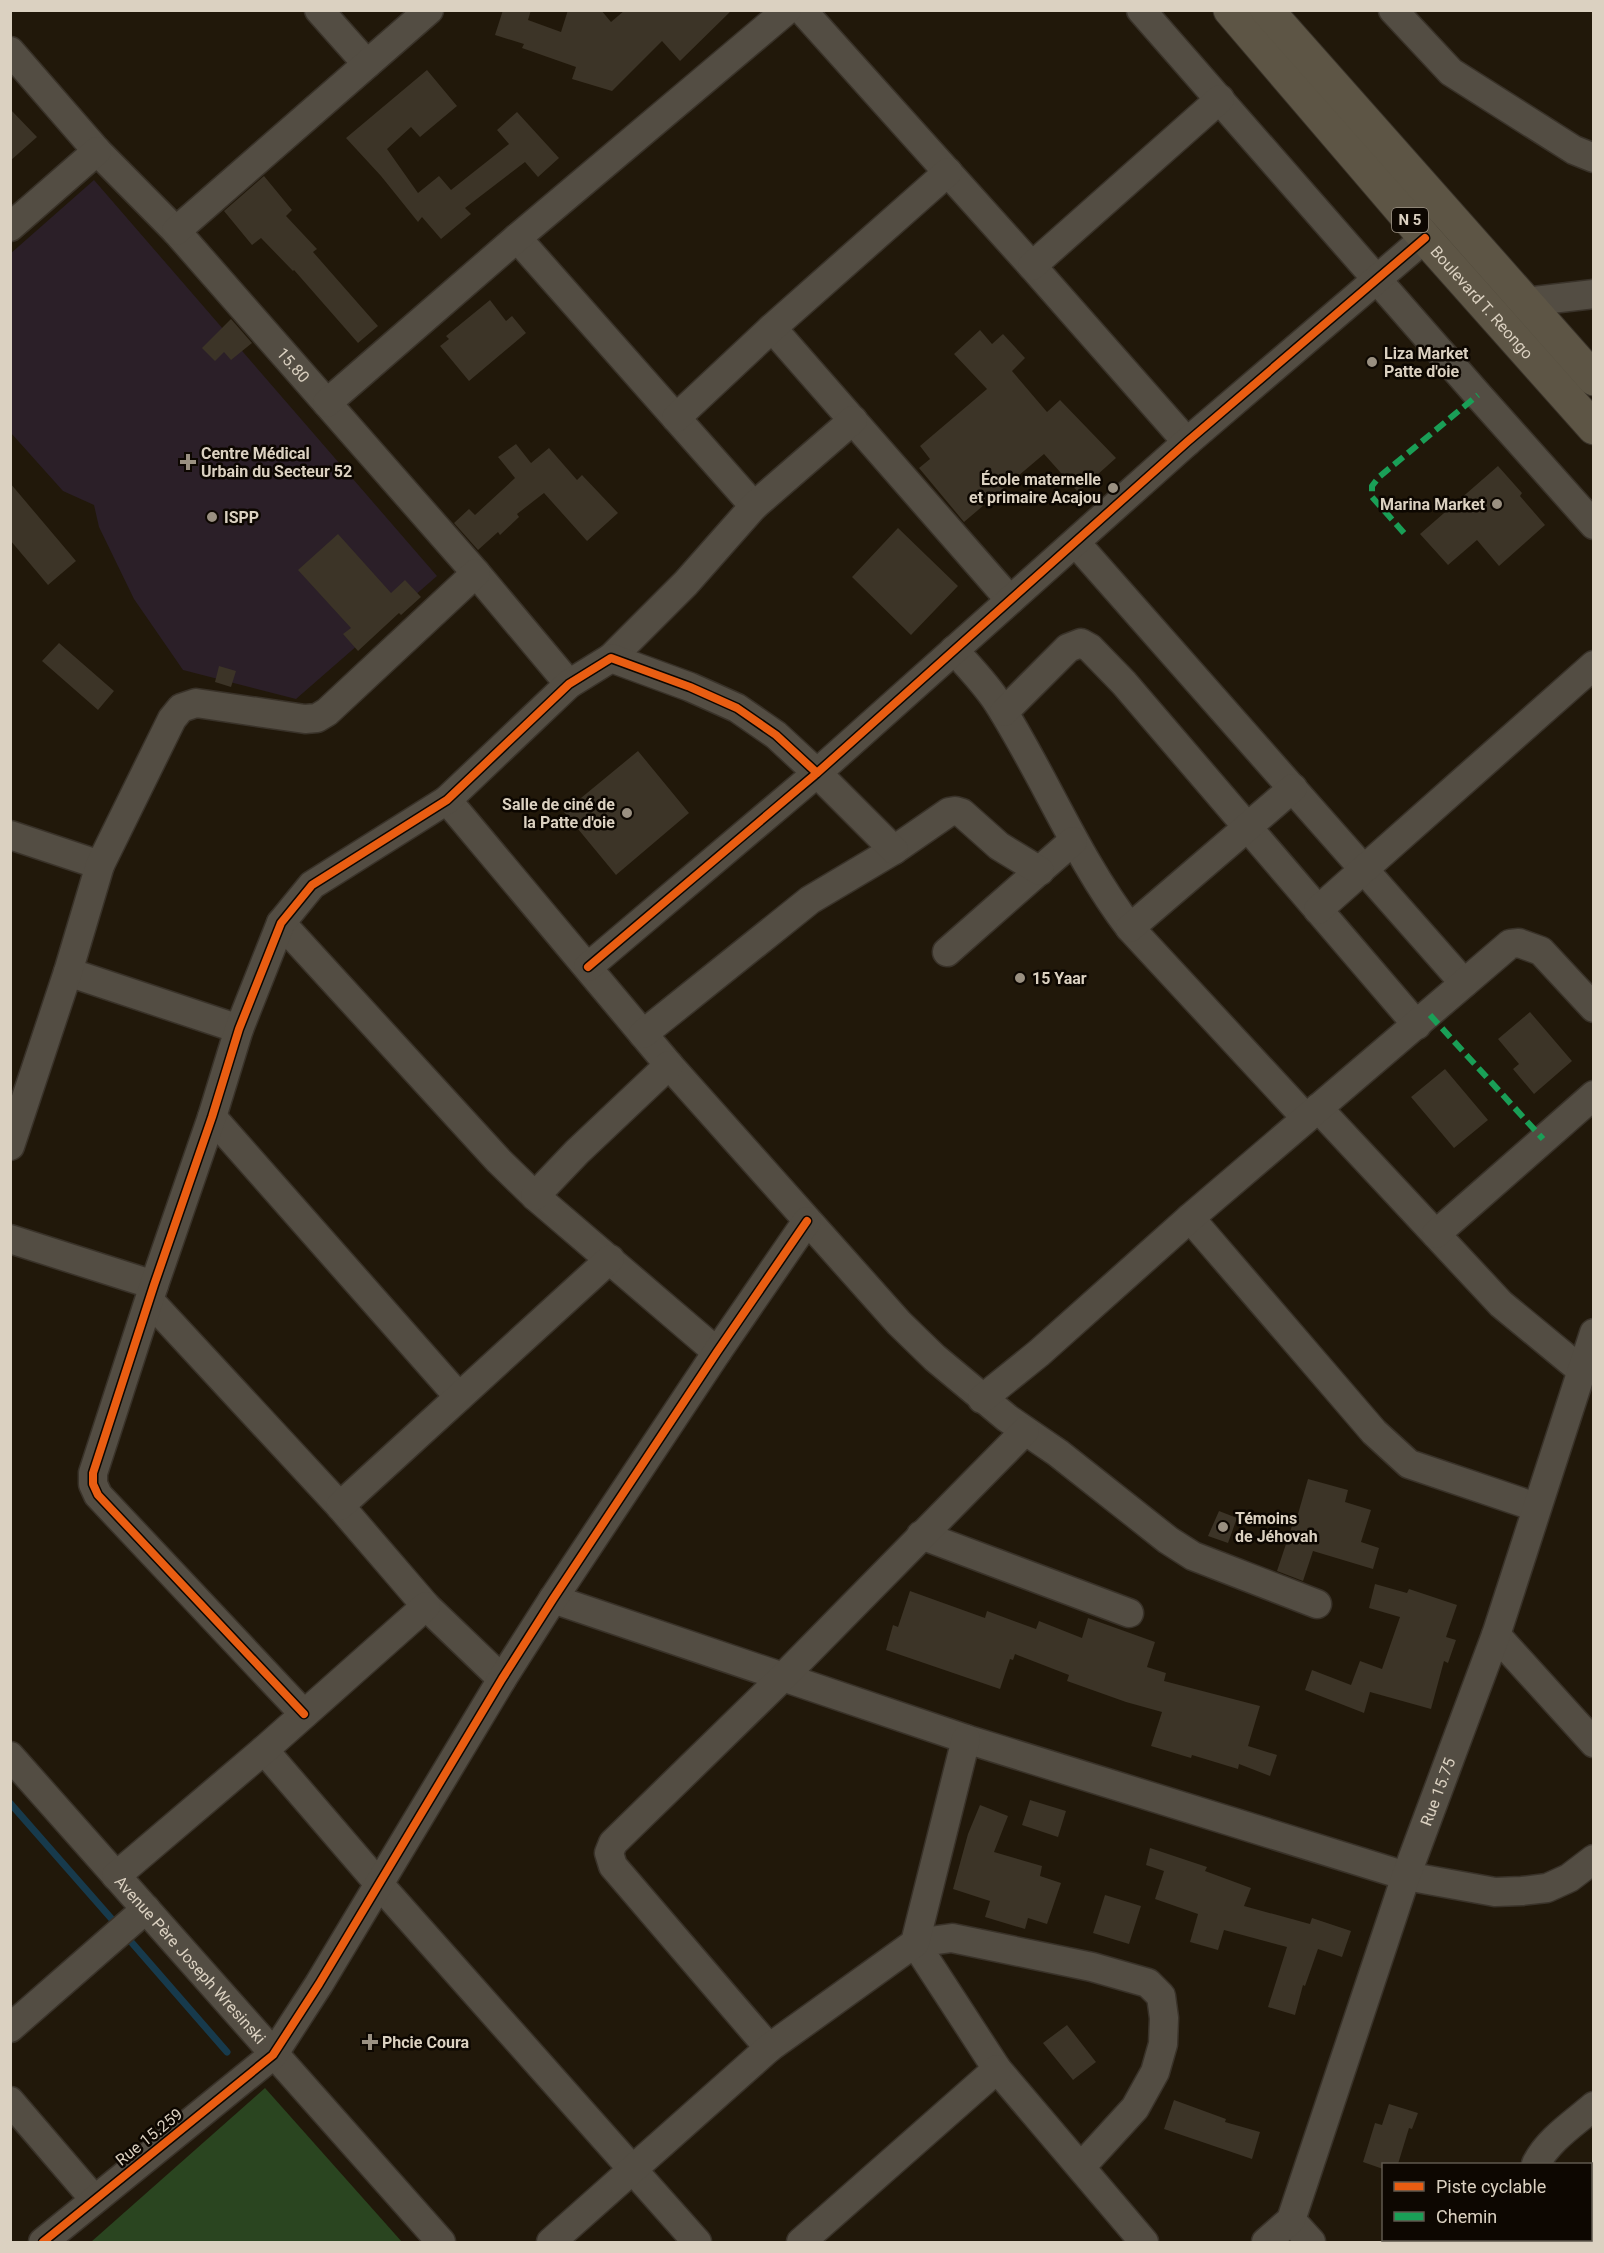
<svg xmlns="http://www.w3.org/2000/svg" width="1604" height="2253" viewBox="0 0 1604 2253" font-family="Roboto,sans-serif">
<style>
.medical{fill:#2b1f28}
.green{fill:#2a4520}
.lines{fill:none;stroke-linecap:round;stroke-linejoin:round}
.stream{stroke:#173a4c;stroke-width:7}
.building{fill:#3c3427}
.minor-casing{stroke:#393229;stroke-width:31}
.highway-casing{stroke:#393229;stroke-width:35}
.minor{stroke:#534d43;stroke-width:28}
.highway{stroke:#5d5545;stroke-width:33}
.quiet{stroke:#1a9f57;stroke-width:6;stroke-dasharray:12 6;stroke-linecap:butt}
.cycleway-casing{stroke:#0d0701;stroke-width:11}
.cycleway{stroke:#e95d12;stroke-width:8}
.poi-dot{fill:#9a9081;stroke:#0d0701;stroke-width:2}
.labels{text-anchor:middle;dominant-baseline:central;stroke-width:5;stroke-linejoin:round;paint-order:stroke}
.shield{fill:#0d0701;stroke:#9d9487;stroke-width:1.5}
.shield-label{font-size:15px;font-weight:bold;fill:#dbd1c1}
.street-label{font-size:16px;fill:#dbd1c1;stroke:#0d0701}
.poi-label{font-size:16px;font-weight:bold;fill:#dbd1c1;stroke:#0d0701;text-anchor:start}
</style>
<rect width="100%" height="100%" fill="#21180a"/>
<path class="medical" d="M94 180 437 576 296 699 183 670 134 599 99 527 94 505 63 491 11 433 10 254Z"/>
<path class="green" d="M265 2088 402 2242H91Z"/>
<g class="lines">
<path class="stream" d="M10 1803 117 1925
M126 1936 227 2052"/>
</g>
<path class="building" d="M503 10H531L528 20 561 32 568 10H601L611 22 625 10H732L680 61 662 41 612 91 572 79 576 67 522 48 524 44 495 35Z
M427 70 457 106 420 137 411 127 387 149 418 193 439 176 451 190 509 144 497 130 517 112 559 158 538 177 525 162 465 208 471 214 441 239 422 217 418 222 381 176 346 138Z
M10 109 37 137 10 161Z
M264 176 292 210 286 216 317 249 313 252 378 326 358 343 294 270 293 271 261 238 252 245 224 211Z
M490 300 506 321 512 316 526 333 469 381 440 346 449 339 446 336Z
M231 319 252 343 231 360 224 352 215 361 202 348Z
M980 330 992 344 1003 334 1025 358 1012 371 1047 412 1060 400 1116 458 1078 492 1044 454 964 522 919 468 930 459 920 446 987 389 954 354Z
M516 444 531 463 549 448 577 480 582 475 618 513 587 541 544 493 517 514 519 517 500 535 498 532 478 550 454 523 469 509 475 515 515 478 498 457Z
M1498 466 1522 493 1520 496 1545 525 1499 566 1477 540 1448 565 1420 534Z
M10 483 76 561 48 585 10 540Z
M898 528 958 586 911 635 852 577Z
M338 534 391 593 405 580 421 597 401 615 399 613 358 651 343 634 351 628 298 570Z
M59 643 114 691 98 710 42 661Z
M219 666 236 671 231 687 215 682Z
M638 751 689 813 616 875 564 812Z
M1530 1012 1572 1061 1534 1094 1513 1069 1519 1064 1498 1039Z
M1445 1069 1488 1120 1454 1148 1411 1097Z
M1308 1479 1348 1490 1345 1502 1371 1510 1361 1542 1379 1548 1373 1569 1313 1551 1303 1581 1277 1571 1294 1520 1296 1521Z
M1219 1511 1237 1518 1228 1543 1208 1536Z
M1375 1584 1407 1593 1409 1589 1457 1605 1446 1637 1456 1640 1448 1663 1444 1661 1431 1709 1370 1692 1364 1713 1305 1690 1312 1670 1351 1685 1360 1661 1382 1669 1400 1617 1369 1608Z
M910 1591 985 1618 987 1611 1036 1629 1039 1621 1082 1638 1088 1618 1155 1642 1147 1667 1166 1673 1164 1681 1260 1706 1248 1746 1277 1755 1270 1776 1239 1764 1238 1769 1192 1755 1191 1758 1151 1746 1162 1712 1126 1702 1067 1681 1069 1675 1015 1654 1013 1660 1010 1659 1000 1689 886 1650 893 1625 898 1627Z
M1030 1800 1066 1811 1058 1837 1022 1825Z
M980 1805 1008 1816 994 1852 1042 1866 1040 1876 1061 1883 1047 1924 1028 1918 1025 1929 985 1917 990 1901 953 1889 968 1834Z
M1150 1848 1207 1867 1205 1871 1251 1888 1244 1906 1310 1924 1312 1918 1351 1931 1342 1957 1318 1949 1305 1986 1303 1985 1295 2015 1268 2007 1287 1947 1224 1930 1218 1950 1190 1942 1198 1914 1155 1899 1164 1871 1146 1865Z
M1105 1895 1141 1906 1129 1944 1093 1933Z
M1067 2025 1096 2062 1073 2080 1043 2043Z
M1174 2100 1226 2119 1225 2122 1260 2132 1252 2159 1164 2129Z
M1389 2104 1418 2113 1412 2129 1409 2128 1398 2164H1383V2169L1363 2162 1375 2123 1382 2125Z"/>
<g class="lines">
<defs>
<g id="minor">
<path d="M319 10 367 64"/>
<path d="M802 10 1032 266 1187 442"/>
<path d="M1141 10 1478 395 1594 525"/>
<path d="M1393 10 1451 72 1574 150 1594 158"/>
<path id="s1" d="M10 51 97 151 176 231 476 573 569 684"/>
<path d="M10 227 97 151"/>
<path d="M176 231 429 10"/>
<path d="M517 238 754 506"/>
<path d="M1032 266 1220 99"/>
<path d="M1525 302 1594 294"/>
<path d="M772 328 1010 600"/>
<path d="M327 403 517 238 787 10"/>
<path d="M676 418 772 328 948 172"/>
<path d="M1076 543 1464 983"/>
<path d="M954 650C969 667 986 684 998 703 1045 777 1077 859 1130 928L1306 1118"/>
<path d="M611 658 686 583 754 506 853 420"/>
<path d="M1004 712 1068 648 1081 643 1090 648 1124 683 1417 1025"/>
<path d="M447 800 669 1065 899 1323 935 1358 1007 1418 1058 1453 1168 1540 1193 1556 1317 1604"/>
<path d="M10 835 100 865"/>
<path d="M1318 910 1594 665"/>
<path d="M281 923 499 1161 535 1196 717 1352"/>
<path d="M1130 928 1293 788"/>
<path d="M947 952 1073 841"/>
<path d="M588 967 817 773 1187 442 1425 238"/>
<path d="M68 972 239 1029"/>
<path d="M643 1034 810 900 894 850 949 812 955 811 962 813 999 846 1040 871"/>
<path d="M1318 1108 1501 1304 1581 1370"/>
<path d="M212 1117 459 1397"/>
<path d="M10 1146 68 972 100 865 172 719 181 708 196 703 305 719 317 718 327 712 476 573"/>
<path d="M535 1196 577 1152 669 1065"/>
<path d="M1190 1218 1374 1432 1409 1464 1536 1507"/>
<path d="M1436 1234 1594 1095"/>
<path d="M10 1239 154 1285"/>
<path d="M150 1301 340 1506 426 1606 502 1679"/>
<path d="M982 1399 1039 1353 1190 1218 1510 944 1519 943 1541 951 1594 1008"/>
<path d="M340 1506 610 1259"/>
<path d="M921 1535 1129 1613"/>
<path d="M553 1599 966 1739 1406 1876 1495 1892 1522 1891 1547 1888 1569 1878 1594 1859"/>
<path d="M1496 1635 1594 1743"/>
<path d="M304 1714 98 1495 93 1484V1473L154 1285 212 1117 239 1029 281 923 312 885 447 800 569 684 611 658 690 687 737 708 776 735 817 773 894 850"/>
<path d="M264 1750 379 1884 697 2242"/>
<path id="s2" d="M10 1756 441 2242"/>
<path d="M116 1876 264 1750 426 1606"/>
<path d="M10 2028 146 1909"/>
<path d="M769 2048 613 1866 609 1853 613 1843 783 1677 1025 1431"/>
<path d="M10 2101 94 2199"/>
<path d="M1536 2164C1548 2140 1573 2124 1594 2106"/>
<path d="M1081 2167 1135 2108 1155 2072 1163 2044 1164 2018 1161 1996 1148 1983 1092 1967 952 1938 915 1943 997 2069 1144 2242"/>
<path d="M1291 2220 1311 2242"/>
<path d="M1561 2240 1563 2242"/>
<path d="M43 2242 273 2055 319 1984 502 1679 553 1599 717 1352 807 1221"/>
<path d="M551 2242 769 2048 915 1943 966 1739"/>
<path d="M801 2242 997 2069"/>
<path id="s3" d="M1266 2242 1291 2220 1406 1876 1496 1635 1594 1333"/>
</g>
<g id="highway">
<path id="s4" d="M1230 10 1425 238 1594 428"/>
<path d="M1267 10 1594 379"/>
</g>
</defs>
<use href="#minor" class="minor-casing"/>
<use href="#highway" class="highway-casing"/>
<use href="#minor" class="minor"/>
<use href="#highway" class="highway"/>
<path class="quiet" d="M1404 533 1372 497V486L1379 477 1478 395
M1430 1015 1543 1139"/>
<defs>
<path id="cycleway" d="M588 967 817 773 1187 442 1425 238
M304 1714 98 1495 93 1484V1473L154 1285 212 1117 239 1029 281 923 312 885 447 800 569 684 611 658 690 687 737 708 776 735 817 773
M43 2242 273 2055 319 1984 502 1679 553 1599 717 1352 807 1221"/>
</defs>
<use href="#cycleway" class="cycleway-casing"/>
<use href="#cycleway" class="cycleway"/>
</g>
<g class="poi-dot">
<circle cx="1372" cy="362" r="6"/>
<path d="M185 453h6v6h6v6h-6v6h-6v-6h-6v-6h6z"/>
<circle cx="1113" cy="488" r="6"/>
<circle cx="1497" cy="504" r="6"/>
<circle cx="212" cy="517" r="6"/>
<circle cx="627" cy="813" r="6"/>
<circle cx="1020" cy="978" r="6"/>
<circle cx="1223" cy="1527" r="6"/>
<path d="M367 2033h6v6h6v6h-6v6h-6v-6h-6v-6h6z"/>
</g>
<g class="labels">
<rect class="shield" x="1392" y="208" width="36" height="24" rx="4.5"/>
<g class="shield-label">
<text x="1410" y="220">N 5</text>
</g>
<g class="street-label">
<text stroke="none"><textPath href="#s4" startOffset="386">Boulevard T. Reongo</textPath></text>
<text stroke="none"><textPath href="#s1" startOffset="423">15.80</textPath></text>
<text stroke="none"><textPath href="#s3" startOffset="486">Rue 15.75</textPath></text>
<text stroke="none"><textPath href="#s2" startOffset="272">Avenue Père Joseph Wresinski</textPath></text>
<text transform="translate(149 2137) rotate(-39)">Rue 15.259</text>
</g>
<g class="poi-label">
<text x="1384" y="353">Liza Market<tspan x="1384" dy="18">Patte d'oie</tspan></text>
<text x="201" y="453">Centre Médical<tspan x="201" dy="18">Urbain du Secteur 52</tspan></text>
<text x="1101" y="479" text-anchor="end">École maternelle<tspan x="1101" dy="18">et primaire Acajou</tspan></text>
<text x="1485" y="504" text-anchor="end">Marina Market</text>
<text x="224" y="517">ISPP</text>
<text x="615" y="804" text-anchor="end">Salle de ciné de<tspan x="615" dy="18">la Patte d'oie</tspan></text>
<text x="1032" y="978">15 Yaar</text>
<text x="1235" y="1518">Témoins<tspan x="1235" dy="18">de Jéhovah</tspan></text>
<text x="382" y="2042">Phcie Coura</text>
</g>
</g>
<rect width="1604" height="2253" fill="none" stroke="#dbd1c1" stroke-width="24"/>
<rect x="1382" y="2163" width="210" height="78" fill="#0d0701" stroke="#5f584e" stroke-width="1.5"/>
<rect x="1394" y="2182" width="30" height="9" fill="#e95d12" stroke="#5f584e" stroke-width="1.5"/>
<text x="1436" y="2193" font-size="18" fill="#dbd1c1">Piste cyclable</text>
<rect x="1394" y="2212" width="30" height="9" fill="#1a9f57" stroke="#5f584e" stroke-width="1.5"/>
<text x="1436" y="2223" font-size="18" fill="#dbd1c1">Chemin</text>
</svg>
